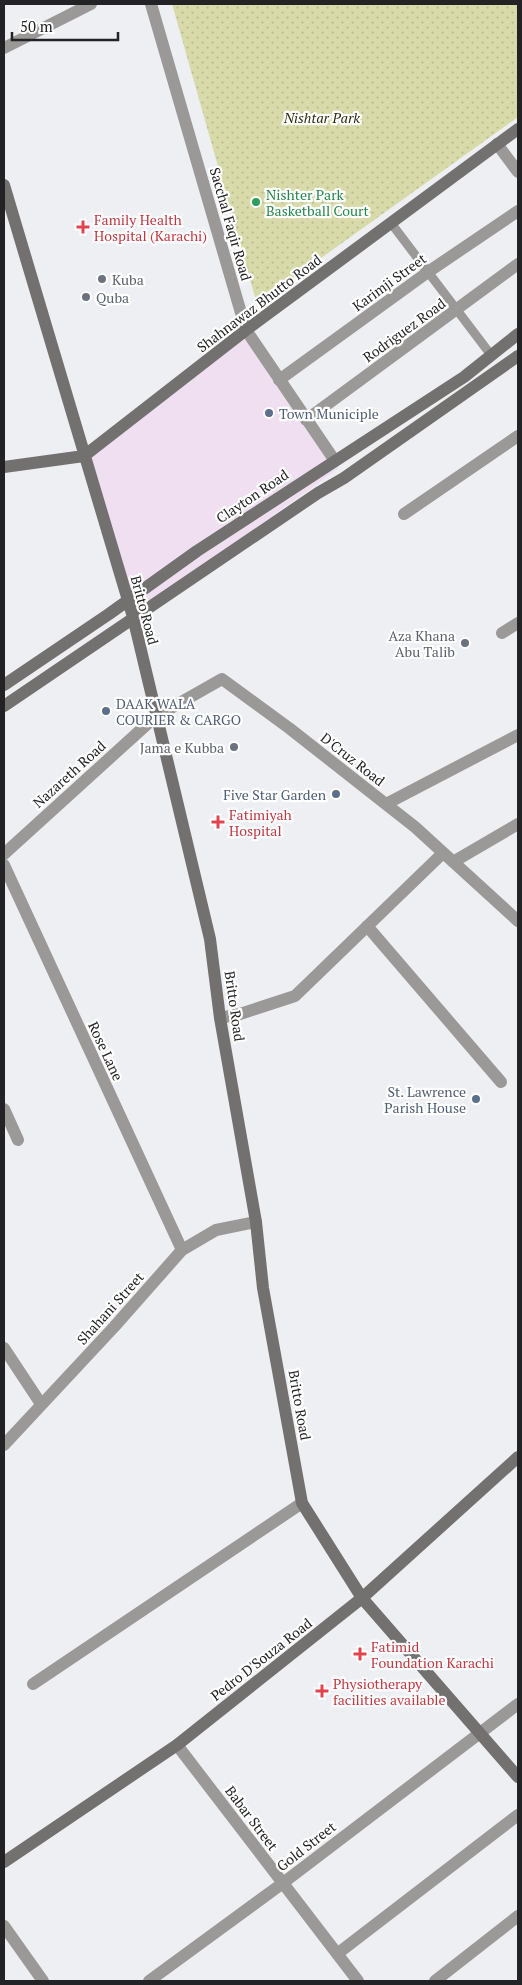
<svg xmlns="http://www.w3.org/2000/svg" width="522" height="1985" viewBox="0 0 522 1985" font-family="'PT Serif',serif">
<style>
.education{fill:#f0dff1}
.park{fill:url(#park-dots)}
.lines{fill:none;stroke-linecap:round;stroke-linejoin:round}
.lane{stroke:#9b9998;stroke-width:9}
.street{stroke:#9b9998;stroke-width:12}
.secondary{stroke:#73716f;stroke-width:12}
.leisure-dot{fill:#2e9e5b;stroke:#fff;stroke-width:2}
.health-dot{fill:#e0444e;stroke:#fff;stroke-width:2}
.worship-dot{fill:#6b7280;stroke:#fff;stroke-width:2}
.service-dot{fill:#5c6f8a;stroke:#fff;stroke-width:2}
.labels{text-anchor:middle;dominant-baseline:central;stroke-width:4.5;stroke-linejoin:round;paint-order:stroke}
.park-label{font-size:14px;font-style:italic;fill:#2d2e0f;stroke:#fff}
.leisure-label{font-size:14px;fill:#27864d;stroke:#fff;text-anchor:start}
.health-label{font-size:14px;fill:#be3a42;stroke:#fff;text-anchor:start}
.street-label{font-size:14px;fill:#232325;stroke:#fff}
.worship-label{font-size:14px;fill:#5b616d;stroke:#fff;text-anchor:start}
.service-label{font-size:14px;fill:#4e5e75;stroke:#fff;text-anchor:start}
</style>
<defs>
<pattern id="park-dots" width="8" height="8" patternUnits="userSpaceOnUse" patternTransform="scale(1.25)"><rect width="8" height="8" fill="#d8dba9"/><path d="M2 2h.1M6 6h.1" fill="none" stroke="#b9bc91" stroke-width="1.8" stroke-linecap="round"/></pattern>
</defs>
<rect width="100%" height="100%" fill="#eeeff3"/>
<path class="education" d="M246 330 339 468 136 615 84 456Z"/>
<path class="park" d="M172 4H518V117L257 304Z"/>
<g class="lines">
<path class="lane" d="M391 223 491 355"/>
<path class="street" d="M151 4 246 330 335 461
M4 48 91 4
M497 144 518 172
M279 380 428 272 518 211
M306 420 518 264
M404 514 518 436
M502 633 518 623
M386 804 518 735
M4 854 155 717 222 679 289 728 415 827 518 921
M453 862 518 824
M4 865 182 1250
M367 926 501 1082
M220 1018 240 1014 295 996 443 853
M4 1109 18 1140
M4 1348 41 1404
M4 1445 114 1327 182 1250 216 1230 256 1222
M33 1684 302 1503
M177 1745 358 1981
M4 1926 43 1981
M337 1954 518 1815
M149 1981 283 1883 518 1704
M435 1981 518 1916"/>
<path class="secondary" d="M4 185 133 617 210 939 220 1018 256 1222 263 1288 302 1503 362 1598 518 1777
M4 467 84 456 246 330 518 129
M4 685 109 614 197 551 464 377 518 334
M4 706 318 493 344 478 518 356
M4 1862 177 1745 362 1598 518 1457"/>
</g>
<circle class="leisure-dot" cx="256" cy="202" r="5"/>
<g class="health-dot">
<path d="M80.5 219.5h5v5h5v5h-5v5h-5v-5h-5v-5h5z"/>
<path d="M215.5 814.5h5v5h5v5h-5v5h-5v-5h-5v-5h5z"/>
<path d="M357.5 1646.5h5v5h5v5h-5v5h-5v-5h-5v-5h5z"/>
<path d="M319.5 1683.5h5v5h5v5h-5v5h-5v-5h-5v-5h5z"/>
</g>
<g class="worship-dot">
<circle cx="102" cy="279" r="5"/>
<circle cx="86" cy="297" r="5"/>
<circle cx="465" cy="643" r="5"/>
<circle cx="234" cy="747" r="5"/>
</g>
<g class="service-dot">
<circle cx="269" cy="413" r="5"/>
<circle cx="106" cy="711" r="5"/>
<circle cx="336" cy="794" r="5"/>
<circle cx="476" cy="1099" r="5"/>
</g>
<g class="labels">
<g class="park-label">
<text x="322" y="117">Nishtar Park</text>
</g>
<g class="leisure-label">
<text x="266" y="194">Nishter Park<tspan x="266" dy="16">Basketball Court</tspan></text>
</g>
<g class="health-label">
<text x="94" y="219">Family Health<tspan x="94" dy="16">Hospital (Karachi)</tspan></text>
<text x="229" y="814">Fatimiyah<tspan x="229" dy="16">Hospital</tspan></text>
<text x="371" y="1646">Fatimid<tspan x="371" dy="16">Foundation Karachi</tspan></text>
<text x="333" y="1683">Physiotherapy<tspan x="333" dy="16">facilities available</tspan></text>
</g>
<g class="street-label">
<text transform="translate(231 224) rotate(74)">Sacchal Faqir Road</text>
<text transform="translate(389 282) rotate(-36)">Karimji Street</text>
<text transform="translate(259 303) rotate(-37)">Shahnawaz Bhutto Road</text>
<text transform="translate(404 330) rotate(-36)">Rodriguez Road</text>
<text transform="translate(252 496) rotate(-34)">Clayton Road</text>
<text transform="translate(145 610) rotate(75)">Britto Road</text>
<text transform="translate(353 759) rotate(38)">D'Cruz Road</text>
<text transform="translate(69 774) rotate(-42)">Nazareth Road</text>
<text transform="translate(235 1006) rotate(82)">Britto Road</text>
<text transform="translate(106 1051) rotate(65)">Rose Lane</text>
<text transform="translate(110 1308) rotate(-48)">Shahani Street</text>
<text transform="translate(300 1405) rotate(80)">Britto Road</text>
<text transform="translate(261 1659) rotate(-38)">Pedro D'Souza Road</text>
<text transform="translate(252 1818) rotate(53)">Babar Street</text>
<text transform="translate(306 1846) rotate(-38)">Gold Street</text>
</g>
<g class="worship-label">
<text x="112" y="279">Kuba</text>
<text x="96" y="297">Quba</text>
<text x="455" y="635" text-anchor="end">Aza Khana<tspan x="455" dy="16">Abu Talib</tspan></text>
<text x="224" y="747" text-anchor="end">Jama e Kubba</text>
</g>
<g class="service-label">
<text x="279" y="413">Town Municiple</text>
<text x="116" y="703">DAAK WALA<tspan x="116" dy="16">COURIER &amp; CARGO</tspan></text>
<text x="326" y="794" text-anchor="end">Five Star Garden</text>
<text x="466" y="1091" text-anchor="end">St. Lawrence<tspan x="466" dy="16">Parish House</tspan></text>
</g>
</g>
<rect width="522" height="1985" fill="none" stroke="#232325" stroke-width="10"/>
<path d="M12 32v8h106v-8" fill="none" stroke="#232325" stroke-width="2.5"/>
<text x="20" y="32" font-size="15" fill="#232325" stroke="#ffffff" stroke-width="4" paint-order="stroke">50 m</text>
</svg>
